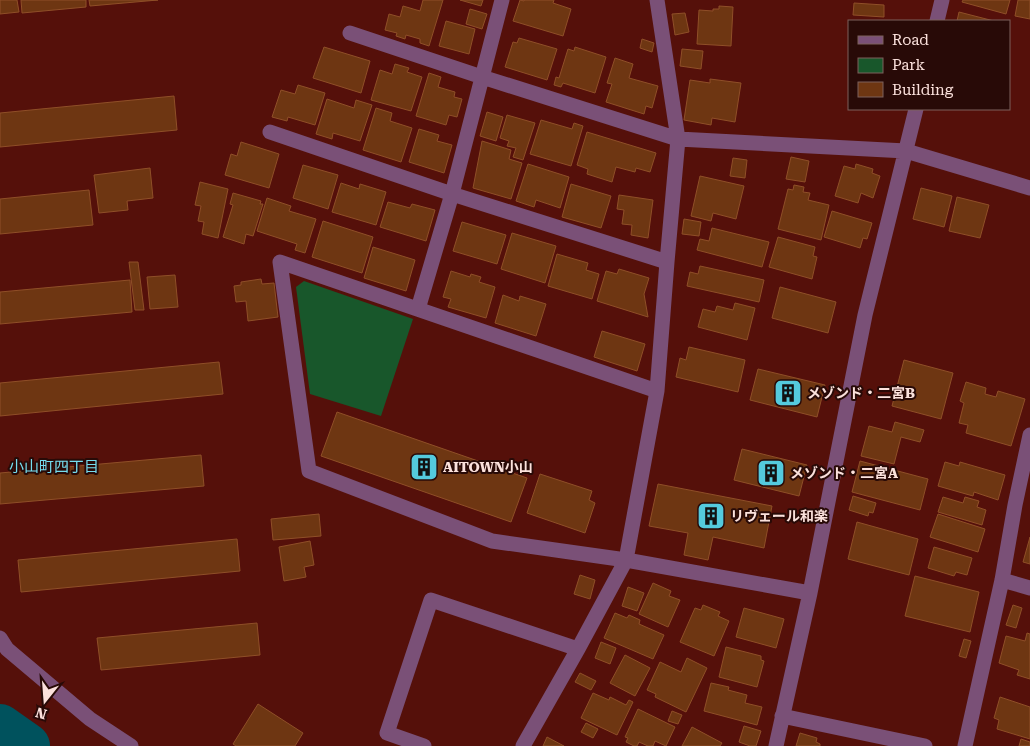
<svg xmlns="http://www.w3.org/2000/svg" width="1030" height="746" viewBox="0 0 1030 746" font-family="'Roboto Serif','Noto Sans JP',serif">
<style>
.green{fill:#18572b}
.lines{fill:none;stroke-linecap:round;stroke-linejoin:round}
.river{stroke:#00525d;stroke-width:46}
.building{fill:#6e3612;stroke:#8f4f28}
.street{stroke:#7a5077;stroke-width:15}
.labels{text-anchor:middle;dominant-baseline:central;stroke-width:4;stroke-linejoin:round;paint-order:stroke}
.poi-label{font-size:14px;font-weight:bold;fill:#fbe1dc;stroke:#280a07;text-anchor:start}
.neighbourhood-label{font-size:15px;fill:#76def0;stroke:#280a07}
</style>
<rect width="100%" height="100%" fill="#55100a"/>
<path class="green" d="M304 281 413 319 381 416 310 394 296 287Z"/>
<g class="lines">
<path class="river" d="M0 727 27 746"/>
</g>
<path class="building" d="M0 0H17L19 12 0 14Z
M21 0H86V7L22 13Z
M89 0H158L90 6Z
M423 0H443L429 46 420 43V39L406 35 405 39 396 36 397 33 385 30 389 14 400 17 403 6 420 11Z
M460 0H483L481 6Z
M520 0 524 1V0H554L553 3 571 9 563 36 513 21Z
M963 0H1010L1006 14 962 2Z
M1018 0H1030V19L1015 16Z
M854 3 884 5V17L853 15Z
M719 6 733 7 731 46 697 44 699 10 713 11V9H719Z
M470 9 487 14 482 29 466 24Z
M959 12 994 21H957Z
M685 13 689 32 675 35 672 14Z
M446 21 475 29 469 54 439 46Z
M519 38 557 49 547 80 505 67 513 42 517 43Z
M642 39 654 43 652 52 640 48Z
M324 47 370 61 361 93 313 78Z
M575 47 606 57 595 93 563 83 561 87 554 85 556 77 559 78 568 49 574 51Z
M682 49 703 51 701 69 680 66Z
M615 58 633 64 629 78 658 86 652 108 646 106 644 114 606 102 612 84 607 83Z
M395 64 409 68 407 72 422 77 411 111 371 100 380 70 392 74Z
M429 73 441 77 438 87 455 92 454 97 462 99 457 117 449 115 446 125 416 116Z
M710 79 741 83 735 122 712 118 711 125 684 120 690 80 710 83Z
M298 85 325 93 315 125 288 117 287 121 272 117 281 90 295 94Z
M174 96 177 130 0 147V113Z
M327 99 354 108 356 100 372 105 360 141 333 133 332 139 316 134Z
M376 108 392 113 390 121 412 128 401 162 363 150Z
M487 112 503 117 496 141 480 136Z
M507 115 535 123 523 160 513 157 516 148 507 146 509 141 500 138Z
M541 120 572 129 574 123 583 126 571 166 530 154Z
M419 129 439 135 437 141 452 145 444 173 409 162Z
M587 132 656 153 650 172 636 168 635 172 616 167 612 182 587 174 588 169 577 165Z
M482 141 511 150 509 159 522 163 511 199 473 188Z
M241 142 279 154 269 188 225 175 231 154 237 156Z
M791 157 809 161 805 182 786 179Z
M733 158 747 160 745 178 730 176Z
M528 164 569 177 560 208 536 200 534 207 516 201Z
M856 164 873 169 872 173 880 176 873 198 861 193 858 203 835 196 844 166 855 169Z
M303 165 338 175 328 209 293 198Z
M150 168 153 198 127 201 128 210 99 213 94 175Z
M700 176 744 186 736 219 713 213 711 221 691 216Z
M200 182 228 189 218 238 202 234 204 222 198 221 201 206 195 205Z
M341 183 359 189 360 184 386 192 376 225 332 212Z
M571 184 611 196 601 228 562 217Z
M794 185 804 187 803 192 810 193 808 200 829 205 821 240 778 229 788 189 793 190Z
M921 188 952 196 944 227 913 219Z
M89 190 93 225 0 234V199Z
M233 193 261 201 260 204H263L253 236 246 234 244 244 223 237 233 205 230 204Z
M619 195 653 200 648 238 631 235 632 225 622 224 624 210 617 209Z
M957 197 989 205 980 238 949 231Z
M267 198 291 206 289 211 316 219 305 253 295 250 297 244 257 231Z
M388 202 410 208 412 204 435 210 426 241 380 227Z
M832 211 872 223 867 239 863 238 860 248 824 237Z
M684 219 701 222 699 236 682 234Z
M323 221 373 237 362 273 312 257Z
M462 222 506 235 497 264 453 251Z
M712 228 769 242 762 267 697 250 700 239 709 241Z
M512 233 556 246 545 283 501 269Z
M778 237 815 247 813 256 817 257 812 279 769 267Z
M373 247 415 260 406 291 364 278Z
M557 254 588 263 586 270 599 274 592 299 548 286Z
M129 262H138L144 310H135Z
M700 266 764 280 759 302 687 286 690 272 698 274Z
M619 269 649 278 644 294 648 317 597 301 606 271 617 274Z
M451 271 470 277 471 274 481 277 479 282 495 287 486 318 448 307 451 299 443 297Z
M175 275 178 307 150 309 147 277Z
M261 279 262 284 274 283 278 317 248 321 246 301 236 302 234 286 241 285V282Z
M130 280 132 312 0 324V292Z
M780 287 836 302 828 333 772 318Z
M503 295 519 301 520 296 546 304 536 336 495 323Z
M735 303 755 308 747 340 698 327 703 309 715 312 717 306 733 310Z
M602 331 645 344 637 371 594 357Z
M689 347 745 360 738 392 676 377 680 358 686 360Z
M904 360 953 373 941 419 892 406Z
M219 362 223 394 0 416V383Z
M758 369 825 385 817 417 750 400Z
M966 382 986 388 985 394 996 397 998 391 1025 399 1011 446 966 433 968 425 959 423 964 403 960 401Z
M337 412 527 478 511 522 321 456Z
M895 422 924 430 920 442 901 437 894 464 861 456 869 426 892 432Z
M742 449 807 465 799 496 734 480Z
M201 455 204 486 0 504V473Z
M860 461 928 479 920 510 852 492Z
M945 462 959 466 960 462 1005 475 998 500 974 492 973 496 938 486Z
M540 474 592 491 589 500 595 503 585 533 527 513Z
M658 484 772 506 764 548 713 537 708 560 684 555 688 533 649 526Z
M853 496 876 503 873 513 869 512 868 516 849 510Z
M943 497 963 503 965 497 979 501 977 507 986 510 982 525 938 512Z
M319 514 321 536 273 540 271 519Z
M938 514 985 529 978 552 930 537Z
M857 522 918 539 909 575 848 559Z
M1030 537V564L1023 562Z
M237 539 240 571 21 592 18 560Z
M310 541 314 565 304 567 306 577 284 581 279 547Z
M934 547 972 558 967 575 956 572 954 576 928 568Z
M580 575 595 580 590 599 574 594Z
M915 576 979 592 970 632 905 616Z
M653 583 671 591 669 596 680 600 668 627 639 614Z
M628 587 644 593 637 611 622 606Z
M703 605 720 612 718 616 729 621 714 656 680 642 695 608 701 610Z
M1013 605 1022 608 1016 628 1006 625Z
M744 608 784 619 776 648 736 637Z
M615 613 627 618 629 615 640 620 639 624 664 635 653 659 604 638Z
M257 623 260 655 101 670 97 638Z
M1027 633 1030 634V679L1017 675 1019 670 999 663 1006 636 1025 641Z
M964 639 971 641 966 658 959 656Z
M601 642 616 648 610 664 595 658Z
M726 647 761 656V660L764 661 757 687 719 677Z
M625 655 650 668 635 696 610 683Z
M687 658 707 668 686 712 655 697 656 694 647 690 660 662 681 672Z
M580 673 596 681 591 690 575 682Z
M711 683 729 687 728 690 747 695 745 703 762 707 757 725 704 711Z
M593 693 609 700 610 697 626 705 629 700 633 702 617 735 581 718Z
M1000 697 1030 707V739L997 729 999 720 994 718Z
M258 704 303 733 295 746H236L233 744Z
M638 709 675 727 666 746 655 741 653 746H648L639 742 637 746H634L626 742 628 738 625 737Z
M672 711 682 715 678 724 668 721Z
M586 723 598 729 593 738 581 732Z
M744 726 761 731 756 746H750L739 742Z
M692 727 722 743 720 746H682Z
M800 733 817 738 816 742 820 744V746H796Z
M547 737 564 746H543Z
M1021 739 1030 742V746H1019Z"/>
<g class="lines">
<path class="street" d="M657 0 678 139 906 151 1030 188
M937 21 942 0
M350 33 482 77 678 139 667 262 657 391 626 560 578 649 523 746
M270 132 452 194 667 262
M418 309 452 194 502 0
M657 391 280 262 309 471 492 541 626 560 810 593
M1002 580 1030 588
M0 638 7 649 90 719 131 746
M782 716 925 746
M424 746 387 733 431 600 578 649
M776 746 810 593 865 315 916 109
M965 746 1002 580 1015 505 1030 435"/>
</g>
<defs>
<symbol id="building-square" viewBox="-11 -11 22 22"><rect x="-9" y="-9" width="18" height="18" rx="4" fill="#54cadd" stroke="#280a07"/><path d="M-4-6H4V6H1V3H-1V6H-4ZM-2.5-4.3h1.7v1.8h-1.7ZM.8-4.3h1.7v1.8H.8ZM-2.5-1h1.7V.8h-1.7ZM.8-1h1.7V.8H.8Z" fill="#111"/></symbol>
</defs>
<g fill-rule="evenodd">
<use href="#building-square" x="772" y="377" width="32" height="32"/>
<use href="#building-square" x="408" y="451" width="32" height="32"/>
<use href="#building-square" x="755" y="457" width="32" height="32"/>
<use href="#building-square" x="695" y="500" width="32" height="32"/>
</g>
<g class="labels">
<g class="poi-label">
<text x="807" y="393">メゾンド・二宮B</text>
<text x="443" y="467">AITOWN小山</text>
<text x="790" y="473">メゾンド・二宮A</text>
<text x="730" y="516">リヴェール和楽</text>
</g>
<g class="neighbourhood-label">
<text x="54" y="467">小山町四丁目</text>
</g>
</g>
<rect x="848" y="20" width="162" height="90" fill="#280a07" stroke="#7c605c"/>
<rect x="858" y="36" width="25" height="8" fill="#7a5077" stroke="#7c605c"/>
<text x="892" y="45" font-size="15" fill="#fbe1dc">Road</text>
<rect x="858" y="58" width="25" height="15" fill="#18572b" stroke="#7c605c"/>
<text x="892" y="70" font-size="15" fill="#fbe1dc">Park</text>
<rect x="858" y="82" width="25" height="15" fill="#6e3612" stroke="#7c605c"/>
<text x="892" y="95" font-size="15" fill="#fbe1dc">Building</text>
<g transform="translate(45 701) rotate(197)" stroke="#280a07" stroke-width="4" paint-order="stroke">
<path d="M0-4L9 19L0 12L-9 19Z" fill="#fbe1dc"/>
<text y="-8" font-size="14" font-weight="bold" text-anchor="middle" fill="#fbe1dc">N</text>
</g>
</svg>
